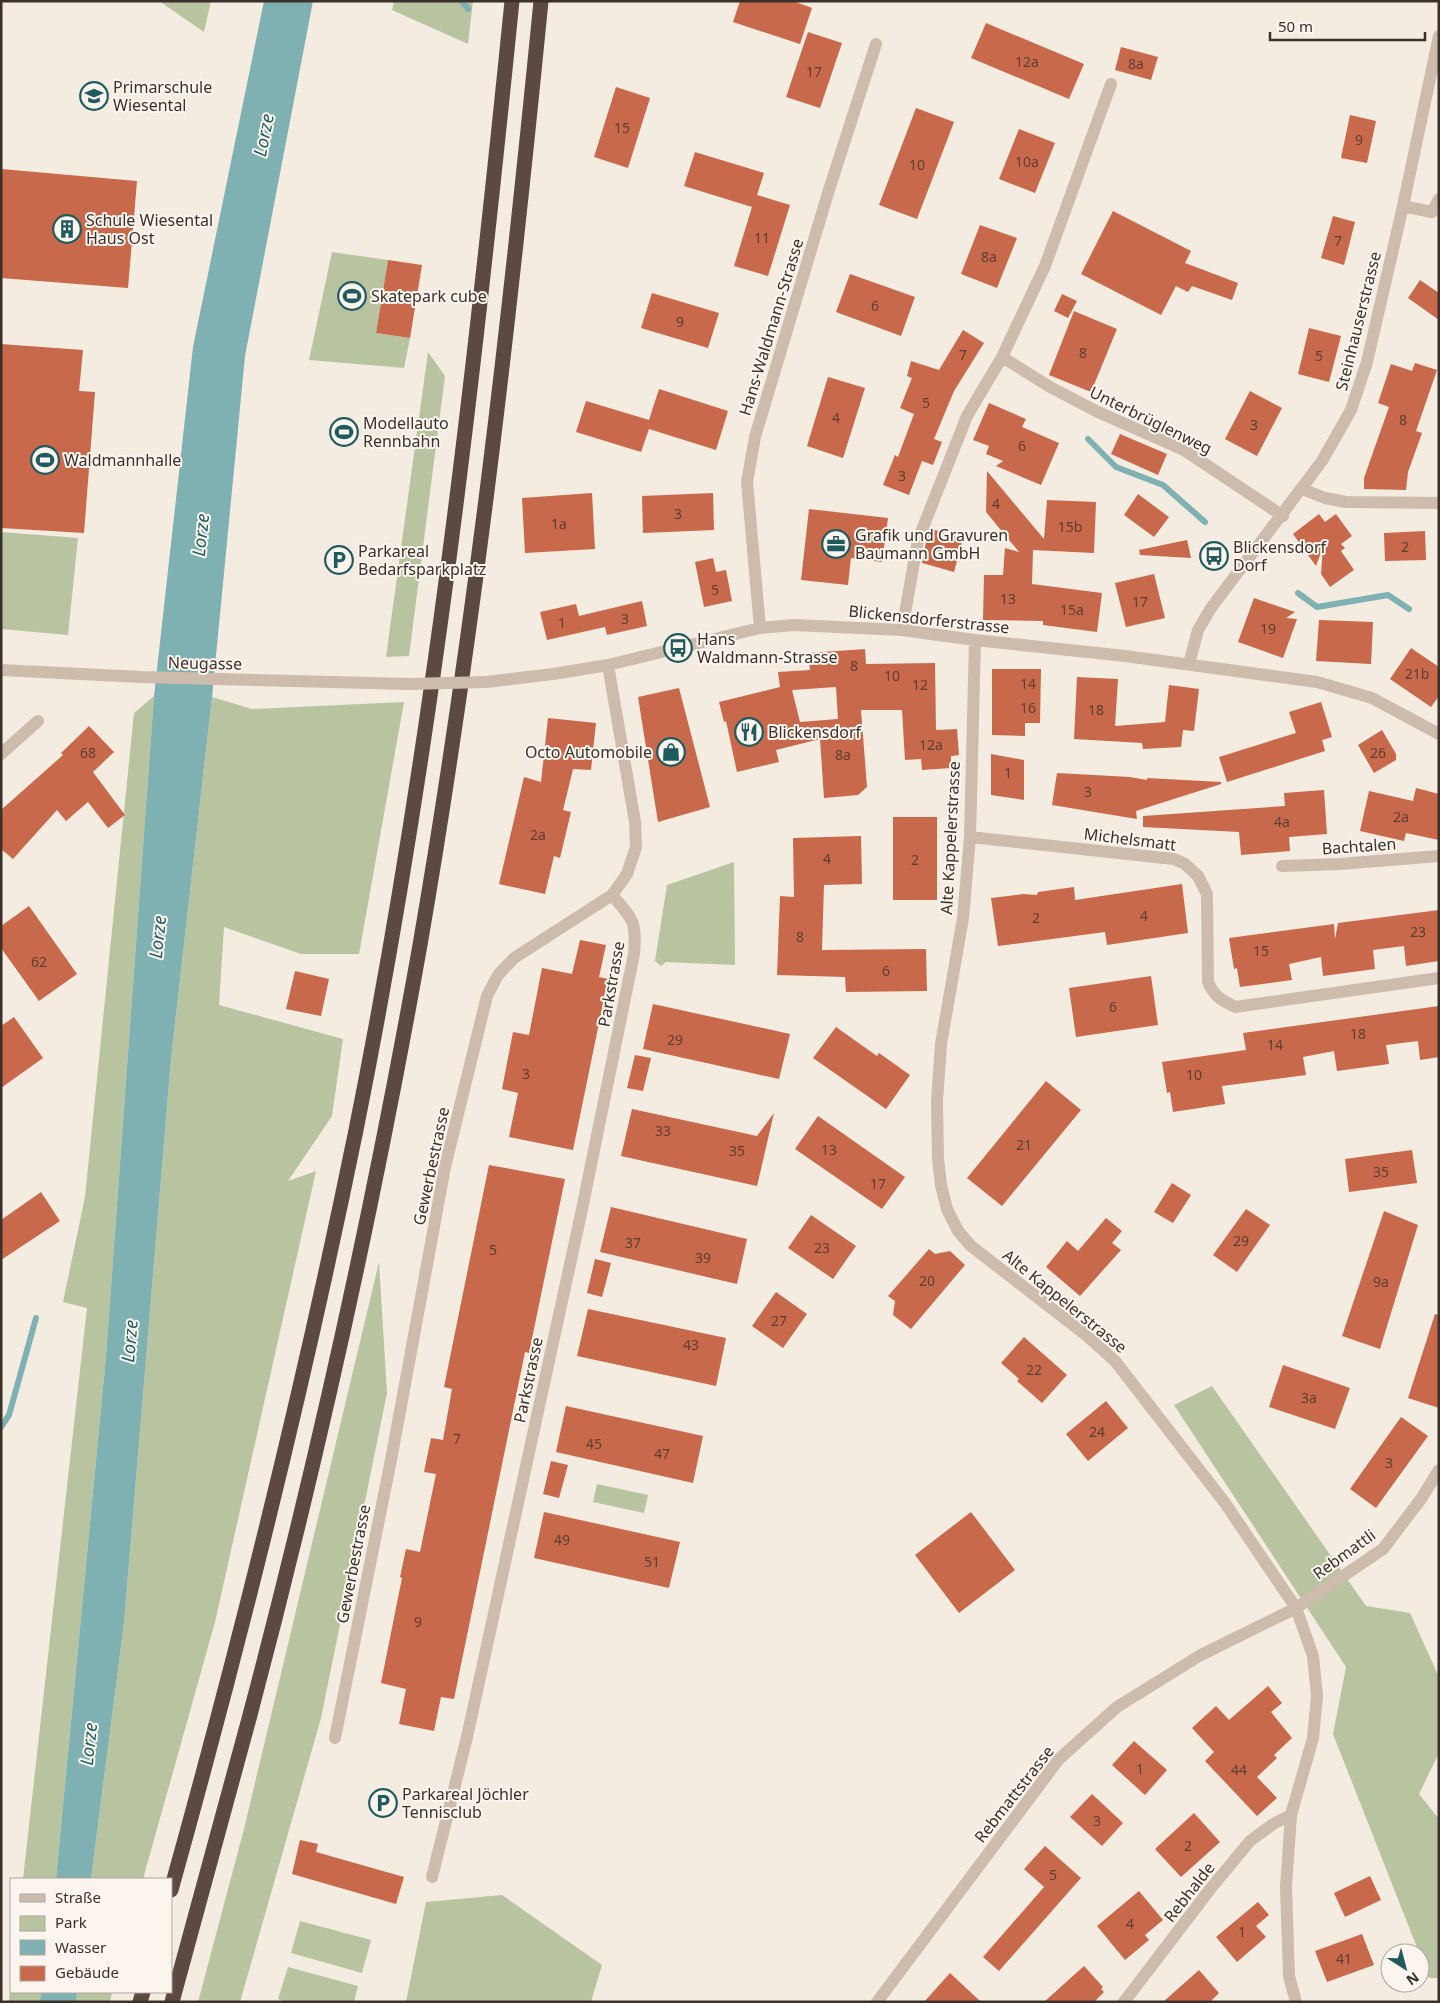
<svg xmlns="http://www.w3.org/2000/svg" width="1440" height="2003" viewBox="0 0 1440 2003" font-family="'Noto Sans',sans-serif">
<style>
.green{fill:#b8c4a0}
.water{fill:#7fb0b2}
.lines{fill:none;stroke-linecap:round;stroke-linejoin:round}
.stream{stroke:#7fb0b2;stroke-width:6}
.building{fill:#c8694b;fill-rule:evenodd}
.minor{stroke:#cdbbac;stroke-width:12}
.highway{stroke:#5c4a42;stroke-width:15}
.minor-bridge{stroke:#cdbbac;stroke-width:12}
.labels{text-anchor:middle;dominant-baseline:central;stroke-width:4;stroke-linejoin:round;paint-order:stroke}
.number-label{font-size:14px;fill:#5e3e33}
.poi-label{font-size:16px;fill:#3b302b;stroke:#fbf5ee;text-anchor:start}
.street-label{font-size:16px;fill:#3b302b;stroke:#fbf5ee}
.water-label{font-size:18px;font-style:italic;fill:#1f5a5e;stroke:#fbf5ee}
</style>
<rect width="100%" height="100%" fill="#f4ebe1"/>
<path class="green" d="M159 1H211L204 32Z
M394 1H473L468 44 392 10Z
M332 252 388 260 376 333 410 338 404 368 309 360Z
M428 352 445 376 409 656 386 657Z
M1 532 78 538 68 635 1 629Z
M154 696 106 1356 56 1879H23L87 1308 63 1302 85 1197 134 713Z
M212 697 252 709 404 702 359 954H301L224 927 219 1005 343 1039 332 1116 288 1181 316 1171 215 1622 143 1879H91L124 1623 171 1059Z
M734 862 735 965 666 962 661 966 655 961 667 885Z
M379 1262 387 1393 321 1718 240 2002H198L244 1829Z
M1212 1386 1366 1606 1410 1613 1439 1677V1753L1419 1794 1439 1819V1978H1429L1333 1734 1346 1667 1174 1405Z
M597 1484 648 1495 644 1513 593 1502Z
M502 1895 602 1965 591 2002H406L426 1902Z
M300 1921 371 1940 362 1973 291 1953Z
M288 1967 358 1986 354 2002H287L278 1999Z
M11 1979V1992H42L39 2002H9Z
M77 1992H112L110 2002H76Z"/>
<path class="water" d="M264 1H313L245 356 212 697 171 1059 124 1623 91 1879H56L106 1356 154 696 193 347Z
M42 1992H77L76 2002H39Z"/>
<g class="lines">
<path class="stream" d="M462 1 468 9
M1088 439 1116 467 1163 485 1205 522
M1298 593 1317 607 1388 595 1409 609
M1 1427 9 1415 36 1318"/>
</g>
<path class="building" d="M740 1H793L812 8 800 44 733 22Z
M986 23 1084 64 1069 99 971 58Z
M808 32 842 43 820 108 786 97Z
M1121 47 1158 57 1151 80 1115 70Z
M616 87 650 98 628 168 594 157Z
M916 108 954 122 917 219 879 205Z
M1350 115 1376 121 1367 163 1341 158Z
M1019 129 1055 143 1035 193 999 179Z
M695 152 764 173 757 195 790 205 768 276 734 266 752 207 684 186Z
M1 169 137 181 128 288 1 278Z
M1113 211 1191 251 1185 263 1238 283 1232 300 1192 286 1188 292 1176 286 1161 315 1081 274Z
M1333 216 1355 222 1344 265 1321 258Z
M980 225 1017 238 997 288 961 274Z
M388 260 422 265 410 338 376 333Z
M850 274 915 297 901 336 836 312Z
M1420 280 1439 293V320L1408 298Z
M652 293 719 313 708 348 641 328Z
M1062 294 1077 301 1068 318 1054 311Z
M1074 311 1117 329 1091 392 1049 375Z
M1309 328 1341 336 1329 382 1298 374Z
M963 330 984 343 954 391 934 439 942 442 933 465 922 461 909 495 883 485 895 455 898 457 914 414 900 408 912 378 907 376 911 361 939 370Z
M1 344 83 350 79 391 95 392 84 533 1 528Z
M1415 363 1437 370 1416 431 1422 433 1408 472 1406 490 1364 489V478L1389 407 1378 403 1391 364 1412 371Z
M828 377 865 388 843 458 807 446Z
M659 389 728 411 716 450 649 429 641 452 576 432 586 401 649 420Z
M1250 391 1282 408 1257 456 1225 439Z
M989 403 1026 419 1022 427 1059 443 1041 485 996 466 1003 461 986 454 989 446 973 440Z
M1120 434 1167 454 1158 475 1111 454Z
M987 471 1044 539 1047 500 1096 502 1094 553 1033 550 1032 584 1102 593 1097 632 1043 625V621L983 620 984 575H1003L1005 548 1019 552 986 512Z
M592 493 595 549 525 553 522 498Z
M713 493 714 530 643 533 642 496Z
M1138 494 1169 517 1154 537 1124 515Z
M809 509 888 518 882 562 851 558 848 585 801 580Z
M1319 514 1325 522 1336 514 1352 536 1341 544 1345 548 1341 551 1354 570 1330 587 1321 574 1323 547 1316 566 1293 534Z
M931 529 963 538 954 572 922 563 926 542Z
M1425 531 1426 560 1385 561 1384 533Z
M1187 540 1191 558 1140 555 1139 550Z
M713 558 716 572 726 570 732 601 704 607 695 562Z
M1154 574 1165 618 1126 627 1115 583Z
M1254 598 1295 612 1286 618 1297 619 1283 658 1238 642Z
M642 601 647 626 607 635 605 627 547 640 540 612 576 604 579 616Z
M1319 620 1373 622 1371 664 1316 661Z
M1411 648 1439 667V696L1431 707 1390 679Z
M865 649 866 664 935 663 936 730 957 729 959 755 951 756V768L922 770 921 759 905 760 902 710H861L867 787 858 795 824 798 820 739 776 750 779 762 737 772 726 721 724 722 719 702 780 687 778 672 810 670 808 653ZM836 687 838 719 800 722 792 690Z
M992 669H1041L1040 723H1025V736L992 735Z
M1077 677 1118 679 1115 726 1165 722 1169 685 1199 689 1194 731 1183 730 1181 747 1143 749 1142 743 1074 739Z
M679 688 710 807 658 822 638 697Z
M1321 702 1332 737 1322 740 1325 751 1227 782 1219 757 1296 733 1289 712Z
M548 718 596 723 591 770 573 769 563 810 571 812 560 858 554 856 545 894 499 884 524 777 541 782Z
M89 726 114 752 93 772 125 815 108 828 88 802 66 821 57 810 13 859 1 849V810L63 755 61 753Z
M1382 730 1396 754V760L1374 773 1358 745Z
M991 754 1024 760V800L991 795Z
M1057 773 1130 777 1147 780V778L1221 782V784L1136 811 1137 819 1052 805Z
M1416 788 1439 794V840L1406 833 1404 841 1360 831 1369 791 1413 801Z
M1324 790 1327 834 1289 837 1290 851 1241 855 1239 832 1143 827V816L1285 806 1284 793Z
M893 817H937V900H893Z
M861 836 862 884 824 885 822 950 926 949 927 991 846 992 845 977 777 975 780 896 794 897 793 838Z
M1182 884 1188 933 1107 945 1105 932 998 946 991 898 1023 894 1037 895 1038 892 1074 887 1075 900Z
M29 906 77 974 39 1001 1 948V926Z
M1439 910V961L1406 966 1404 946 1373 950 1375 969 1323 976 1321 957 1289 964 1292 980 1240 987 1237 968 1234 969 1229 938 1334 924 1335 939 1338 923Z
M580 940 606 945 599 977 608 979 573 1150 509 1137 518 1093 502 1089 513 1032 529 1035 542 968 572 974Z
M295 971 329 979 321 1016 286 1009Z
M1151 976 1158 1025 1076 1037 1069 988Z
M653 1004 790 1034 779 1079 643 1049Z
M1439 1006V1057L1420 1060 1418 1041 1386 1045 1389 1064 1337 1071 1334 1051 1303 1057 1306 1075 1222 1086 1225 1104 1173 1112 1170 1092 1167 1093 1162 1062 1246 1050 1243 1033Z
M14 1017 43 1058 1 1088V1026Z
M836 1027 877 1056 879 1053 910 1075 886 1109 813 1058Z
M635 1055 651 1058 643 1091 627 1088Z
M1046 1081 1081 1110 1002 1206 967 1178Z
M632 1109 757 1136 774 1113 757 1186 621 1156Z
M818 1116 905 1177 882 1209 795 1149Z
M1412 1150 1417 1183 1349 1192 1345 1159Z
M489 1165 565 1179 529 1353 525 1352 454 1699 441 1697 434 1731 399 1724 406 1689 381 1683 402 1578 400 1577 406 1549 420 1552 436 1474 424 1472 431 1438 443 1440 452 1389 444 1387Z
M1172 1183 1191 1195 1173 1223 1154 1212Z
M41 1192 60 1221 1 1260V1220Z
M611 1207 747 1239 737 1284 600 1252Z
M1246 1209 1270 1225 1237 1272 1213 1255Z
M1384 1211 1418 1225 1380 1349 1342 1336Z
M811 1215 856 1246 833 1279 788 1248Z
M1106 1218 1122 1231 1112 1243 1121 1250 1080 1296 1046 1267 1067 1241 1078 1251Z
M929 1249 935 1254 950 1251 965 1265 911 1329 893 1315 895 1301 888 1296Z
M595 1259 611 1263 602 1297 587 1293Z
M776 1292 807 1314 783 1348 752 1326Z
M588 1309 726 1338 716 1386 577 1356Z
M1435 1314 1439 1315V1408L1408 1398Z
M1024 1337 1067 1375 1042 1403 1017 1381 1019 1379 1001 1363Z
M1283 1365 1350 1388 1335 1429 1269 1407Z
M1106 1401 1128 1428 1088 1461 1066 1434Z
M566 1406 703 1436 693 1483 556 1452Z
M1401 1417 1428 1436 1376 1508 1350 1489Z
M551 1461 568 1465 559 1498 543 1494Z
M544 1512 680 1542 669 1588 534 1558Z
M971 1512 1015 1570 959 1613 915 1555Z
M1268 1686 1282 1703 1271 1712 1292 1738 1274 1755 1277 1758 1257 1777 1277 1798 1257 1816 1205 1761 1214 1752 1192 1728 1216 1706 1229 1720Z
M1134 1741 1167 1770 1145 1795 1112 1765Z
M1092 1794 1123 1823 1102 1846 1070 1817Z
M1194 1813 1220 1842 1181 1877 1155 1849Z
M300 1840 318 1844 316 1852 404 1877 396 1904 292 1874Z
M1045 1846 1081 1878 999 1971 983 1957 1044 1887 1024 1869Z
M1370 1876 1381 1900 1345 1917 1334 1893Z
M1139 1891 1163 1920 1145 1935 1149 1940 1125 1960 1097 1926Z
M1258 1902 1269 1915 1256 1926 1266 1937 1237 1962 1216 1937Z
M1362 1934 1374 1965 1327 1982 1315 1951Z
M1084 1966 1103 1987 1101 1989 1104 1992 1094 2002H1044Z
M1199 1970 1219 1993 1210 2002H1163Z
M950 1973 981 2002H924Z"/>
<g class="lines">
<path class="minor" d="M1111 84 1045 266 1002 357 1050 387 1098 412 1184 450 1283 516
M1403 206 1432 212 1439 199
M1302 489 1325 498 1346 502 1439 503
M760 628 747 482 755 437 828 193 876 44
M902 630 918 540 967 416 1002 357
M975 640 970 837 963 918 941 1044 937 1101 938 1159 941 1185 947 1209 958 1231 971 1246 1086 1335 1115 1361 1225 1503 1296 1608 1313 1656 1317 1696 1313 1738 1291 1815 1286 1887 1289 1976 1296 2002
M1189 664 1198 630 1211 608 1322 461 1351 410 1367 362 1403 206 1439 36
M1 670 141 677 409 684
M486 682 553 674 608 665 760 628 794 625 902 630 975 640 1125 656 1317 682 1372 698 1439 734
M1 754 38 721
M970 837 1174 859 1185 864 1198 876 1207 894 1208 982C1214 996 1221 1000 1235 1007L1439 978
M1282 866 1340 864 1439 856
M335 1738 391 1460 445 1167 487 996 498 975 514 958 612 895 627 874 636 847 635 822 608 665
M432 1877 467 1737 581 1214 634 954C637 922 633 919 612 895
M877 2002 1059 1759 1117 1707 1199 1656 1296 1608 1383 1549 1421 1499 1439 1470
M1124 2002 1211 1888 1250 1841 1273 1824 1291 1815"/>
<path class="highway" d="M171 1890C241 1639 304 1385 356 1130 431 757 474 379 512 1
M140 2002 143 1992
M172 2002C198 1906 224 1811 250 1715 317 1462 374 1204 420 945 474 632 510 317 541 1"/>
<path class="minor-bridge" d="M409 684 486 682"/>
</g>
<defs>
<symbol id="school-ring" viewBox="-11 -11 22 22"><circle r="9.5" fill="#fbf5ee" stroke="#1f5a5e" stroke-width="1.5"/><path d="M0-5L7-2L0 1L-7-2ZM-4 1L0 2.5L4 1V4Q0 6-4 4Z" fill="#1f5a5e"/></symbol>
<symbol id="building-ring" viewBox="-11 -11 22 22"><circle r="9.5" fill="#fbf5ee" stroke="#1f5a5e" stroke-width="1.5"/><path d="M-4-6H4V6H1V3H-1V6H-4ZM-2.5-4.3h1.7v1.8h-1.7ZM.8-4.3h1.7v1.8H.8ZM-2.5-1h1.7V.8h-1.7ZM.8-1h1.7V.8H.8Z" fill="#1f5a5e"/></symbol>
<symbol id="stadium-ring" viewBox="-11 -11 22 22"><circle r="9.5" fill="#fbf5ee" stroke="#1f5a5e" stroke-width="1.5"/><path d="M0-5a6.5 5 0 1 0 0 10a6.5 5 0 1 0 0-10ZM-3.5-1.8h7v3.6h-7Z" fill="#1f5a5e"/></symbol>
<symbol id="office-ring" viewBox="-11 -11 22 22"><circle r="9.5" fill="#fbf5ee" stroke="#1f5a5e" stroke-width="1.5"/><path d="M-6-3h4V-5.5h4V-3h4V5H-6ZM-1-4.5V-3h2v-1.5ZM-6 0V1H6V0Z" fill="#1f5a5e"/></symbol>
<symbol id="bus-ring" viewBox="-11 -11 22 22"><circle r="9.5" fill="#fbf5ee" stroke="#1f5a5e" stroke-width="1.5"/><path d="M-5-6H5V4H4V6H2V4H-2V6H-4V4H-5ZM-3.5-4V0h7V-4ZM-3.5 1.2v1.5H-2V1.2ZM2 1.2v1.5H3.5V1.2Z" fill="#1f5a5e"/></symbol>
<symbol id="parking-ring" viewBox="-11 -11 22 22"><circle r="9.5" fill="#fbf5ee" stroke="#1f5a5e" stroke-width="1.5"/><path d="M-3.5-5.5H1a3.5 3.5 0 0 1 0 7H-1V5.5H-3.5ZM-1-3.4V-.6H.8a1.4 1.4 0 0 0 0-2.8Z" fill="#1f5a5e"/></symbol>
<symbol id="restaurant-ring" viewBox="-11 -11 22 22"><circle r="9.5" fill="#fbf5ee" stroke="#1f5a5e" stroke-width="1.5"/><path d="M-5-6h1v4h1v-4h1v4h1v-4h1v5L-1.5 .5V6h-2V.5L-5-1ZM5-6V6H3V1.5H1.5Q1.5-4 5-6Z" fill="#1f5a5e"/></symbol>
<symbol id="shop-ring" viewBox="-11 -11 22 22"><circle r="9.5" fill="#fbf5ee" stroke="#1f5a5e" stroke-width="1.5"/><path d="M-5-2.5h2.3a2.7 3.5 0 0 1 5.4 0H5L5.5 6h-11ZM-1.5-2.5h3a1.5 2.3 0 0 0-3 0Z" fill="#1f5a5e"/></symbol>
</defs>
<g fill-rule="evenodd">
<use href="#school-ring" x="78" y="80" width="32" height="32"/>
<use href="#building-ring" x="51" y="213" width="32" height="32"/>
<use href="#stadium-ring" x="336" y="280" width="32" height="32"/>
<use href="#stadium-ring" x="328" y="416" width="32" height="32"/>
<use href="#stadium-ring" x="29" y="444" width="32" height="32"/>
<use href="#office-ring" x="820" y="528" width="32" height="32"/>
<use href="#bus-ring" x="1198" y="540" width="32" height="32"/>
<use href="#parking-ring" x="323" y="544" width="32" height="32"/>
<use href="#bus-ring" x="662" y="632" width="32" height="32"/>
<use href="#restaurant-ring" x="733" y="716" width="32" height="32"/>
<use href="#shop-ring" x="655" y="736" width="32" height="32"/>
<use href="#parking-ring" x="367" y="1787" width="32" height="32"/>
</g>
<g class="labels">
<g class="number-label">
<text x="1027" y="61">12a</text>
<text x="1136" y="63">8a</text>
<text x="814" y="71">17</text>
<text x="622" y="127">15</text>
<text x="1359" y="139">9</text>
<text x="1027" y="161">10a</text>
<text x="917" y="164">10</text>
<text x="762" y="237">11</text>
<text x="1338" y="240">7</text>
<text x="989" y="256">8a</text>
<text x="875" y="305">6</text>
<text x="680" y="321">9</text>
<text x="1083" y="352">8</text>
<text x="963" y="354">7</text>
<text x="1319" y="355">5</text>
<text x="926" y="402">5</text>
<text x="836" y="417">4</text>
<text x="1403" y="419">8</text>
<text x="1254" y="424">3</text>
<text x="1022" y="445">6</text>
<text x="902" y="475">3</text>
<text x="996" y="503">4</text>
<text x="678" y="513">3</text>
<text x="559" y="523">1a</text>
<text x="1070" y="526">15b</text>
<text x="1405" y="546">2</text>
<text x="715" y="589">5</text>
<text x="1008" y="598">13</text>
<text x="1140" y="601">17</text>
<text x="1072" y="609">15a</text>
<text x="625" y="618">3</text>
<text x="562" y="622">1</text>
<text x="1268" y="628">19</text>
<text x="854" y="665">8</text>
<text x="1417" y="673">21b</text>
<text x="892" y="675">10</text>
<text x="1028" y="683">14</text>
<text x="920" y="684">12</text>
<text x="1028" y="707">16</text>
<text x="1096" y="709">18</text>
<text x="931" y="744">12a</text>
<text x="88" y="752">68</text>
<text x="1378" y="752">26</text>
<text x="843" y="754">8a</text>
<text x="1008" y="772">1</text>
<text x="1088" y="791">3</text>
<text x="1401" y="816">2a</text>
<text x="1282" y="821">4a</text>
<text x="538" y="834">2a</text>
<text x="827" y="858">4</text>
<text x="915" y="859">2</text>
<text x="1144" y="915">4</text>
<text x="1036" y="917">2</text>
<text x="1418" y="931">23</text>
<text x="800" y="936">8</text>
<text x="1261" y="950">15</text>
<text x="39" y="961">62</text>
<text x="886" y="970">6</text>
<text x="1113" y="1006">6</text>
<text x="1358" y="1033">18</text>
<text x="675" y="1039">29</text>
<text x="1275" y="1044">14</text>
<text x="526" y="1073">3</text>
<text x="1194" y="1074">10</text>
<text x="663" y="1130">33</text>
<text x="1024" y="1144">21</text>
<text x="829" y="1149">13</text>
<text x="737" y="1150">35</text>
<text x="1381" y="1171">35</text>
<text x="878" y="1183">17</text>
<text x="1241" y="1240">29</text>
<text x="633" y="1242">37</text>
<text x="822" y="1247">23</text>
<text x="493" y="1249">5</text>
<text x="703" y="1257">39</text>
<text x="927" y="1280">20</text>
<text x="1381" y="1281">9a</text>
<text x="779" y="1320">27</text>
<text x="691" y="1344">43</text>
<text x="1034" y="1369">22</text>
<text x="1309" y="1397">3a</text>
<text x="1097" y="1431">24</text>
<text x="457" y="1438">7</text>
<text x="594" y="1443">45</text>
<text x="662" y="1453">47</text>
<text x="1389" y="1462">3</text>
<text x="562" y="1539">49</text>
<text x="652" y="1561">51</text>
<text x="418" y="1621">9</text>
<text x="1140" y="1768">1</text>
<text x="1239" y="1769">44</text>
<text x="1097" y="1820">3</text>
<text x="1188" y="1845">2</text>
<text x="1053" y="1874">5</text>
<text x="1130" y="1923">4</text>
<text x="1242" y="1931">1</text>
<text x="1344" y="1958">41</text>
</g>
<g class="poi-label">
<text x="113" y="87">Primarschule<tspan x="113" dy="18">Wiesental</tspan></text>
<text x="86" y="220">Schule Wiesental<tspan x="86" dy="18">Haus Ost</tspan></text>
<text x="371" y="296">Skatepark cube</text>
<text x="363" y="423">Modellauto<tspan x="363" dy="18">Rennbahn</tspan></text>
<text x="64" y="460">Waldmannhalle</text>
<text x="855" y="535">Grafik und Gravuren<tspan x="855" dy="18">Baumann GmbH</tspan></text>
<text x="1233" y="547">Blickensdorf<tspan x="1233" dy="18">Dorf</tspan></text>
<text x="358" y="551">Parkareal<tspan x="358" dy="18">Bedarfsparkplatz</tspan></text>
<text x="697" y="639">Hans<tspan x="697" dy="18">Waldmann-Strasse</tspan></text>
<text x="768" y="732">Blickensdorf</text>
<text x="652" y="752" text-anchor="end">Octo Automobile</text>
<text x="402" y="1794">Parkareal Jöchler<tspan x="402" dy="18">Tennisclub</tspan></text>
</g>
<g class="street-label">
<text transform="translate(1358 321) rotate(-76)">Steinhauserstrasse</text>
<text transform="translate(771 327) rotate(-73)">Hans-Waldmann-Strasse</text>
<text transform="translate(1151 420) rotate(26)">Unterbrüglenweg</text>
<text transform="translate(929 619) rotate(6)">Blickensdorferstrasse</text>
<text transform="translate(205 663) rotate(1)">Neugasse</text>
<text transform="translate(950 838) rotate(-87)">Alte Kappelerstrasse</text>
<text transform="translate(1130 839) rotate(7)">Michelsmatt</text>
<text transform="translate(1359 846) rotate(-4)">Bachtalen</text>
<text transform="translate(611 984) rotate(-80)">Parkstrasse</text>
<text transform="translate(431 1166) rotate(-78)">Gewerbestrasse</text>
<text transform="translate(1065 1301) rotate(39)">Alte Kappelerstrasse</text>
<text transform="translate(528 1380) rotate(-78)">Parkstrasse</text>
<text transform="translate(1344 1554) rotate(-36)">Rebmattli</text>
<text transform="translate(353 1564) rotate(-79)">Gewerbestrasse</text>
<text transform="translate(1014 1794) rotate(-52)">Rebmattstrasse</text>
<text transform="translate(1189 1892) rotate(-52)">Rebhalde</text>
</g>
<g class="water-label">
<text transform="translate(263 135) rotate(-79)">Lorze</text>
<text transform="translate(200 535) rotate(-84)">Lorze</text>
<text transform="translate(157 937) rotate(-84)">Lorze</text>
<text transform="translate(129 1341) rotate(-85)">Lorze</text>
<text transform="translate(88 1744) rotate(-84)">Lorze</text>
</g>
</g>
<rect width="1440" height="2003" fill="none" stroke="#3b302b" stroke-width="5"/>
<rect x="10" y="1878" width="162" height="115" fill="#fbf5ee" stroke="#aea6a0"/>
<rect x="20" y="1894" width="25" height="8" fill="#cdbbac" stroke="#aea6a0"/>
<text x="55" y="1903" font-size="15" fill="#3b302b">Straße</text>
<rect x="20" y="1916" width="25" height="15" fill="#b8c4a0" stroke="#aea6a0"/>
<text x="55" y="1928" font-size="15" fill="#3b302b">Park</text>
<rect x="20" y="1940" width="25" height="15" fill="#7fb0b2" stroke="#aea6a0"/>
<text x="55" y="1953" font-size="15" fill="#3b302b">Wasser</text>
<rect x="20" y="1966" width="25" height="15" fill="#c8694b" stroke="#aea6a0"/>
<text x="55" y="1978" font-size="15" fill="#3b302b">Gebäude</text>
<g transform="translate(1405 1968) rotate(144)"><circle r="24" fill="#fbf5ee" stroke="#aea6a0"/>
<path d="M0-4L9 19L0 12L-9 19Z" fill="#1f5a5e"/>
<text y="-8" font-size="14" font-weight="bold" text-anchor="middle" fill="#3b302b">N</text>
</g>
<path d="M1270 32v8h155v-8" fill="none" stroke="#3b302b" stroke-width="2.5"/>
<text x="1278" y="32" font-size="15" fill="#3b302b" stroke="#fbf5ee" stroke-width="4" paint-order="stroke">50 m</text>
</svg>
